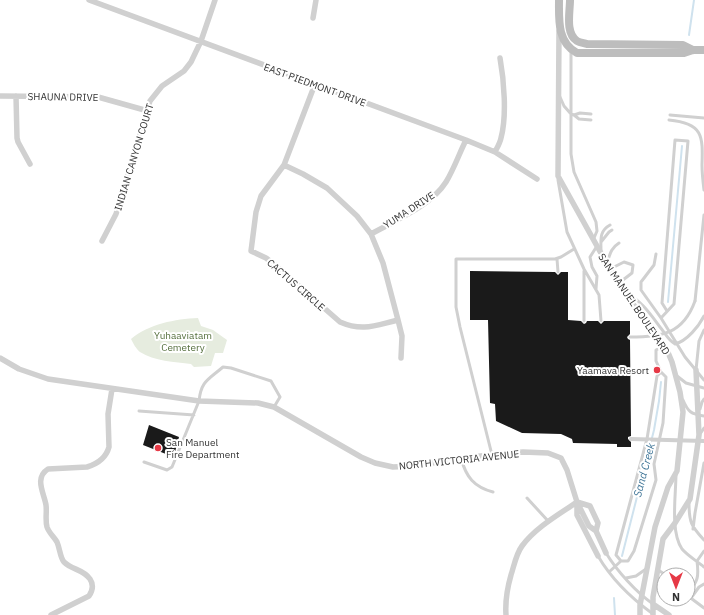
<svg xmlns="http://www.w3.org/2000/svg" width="704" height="615" viewBox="0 0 704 615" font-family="'IBM Plex Sans',sans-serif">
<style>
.green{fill:#e6ecdf}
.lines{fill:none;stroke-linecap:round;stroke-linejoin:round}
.stream{stroke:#cfe2ee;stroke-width:2}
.building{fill:#1a1a1a}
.service{stroke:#d0d0d0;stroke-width:3}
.minor{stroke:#d0d0d0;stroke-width:5.5}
.secondary{stroke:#bdbdbd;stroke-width:8}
.service-bridge{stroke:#d0d0d0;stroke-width:3}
.pedestrian-bridge{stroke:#d0d0d0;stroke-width:4}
.poi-dot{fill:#e63946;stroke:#fff;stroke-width:1.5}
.labels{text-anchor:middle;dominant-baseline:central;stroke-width:4;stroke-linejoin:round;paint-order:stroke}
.street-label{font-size:10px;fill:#333;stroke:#fff}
.park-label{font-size:10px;fill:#56703f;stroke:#fff}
.poi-label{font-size:10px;fill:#333;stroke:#fff;text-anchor:end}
.water-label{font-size:11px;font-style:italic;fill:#3f7597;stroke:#fff}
</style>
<rect width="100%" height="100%" fill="#fff"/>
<path class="green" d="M198 318 201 326 213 330 227 340 223 353H215L211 366 194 367 191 364C175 362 154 361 140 352 136 349 133 343 131 339 149 324 175 319 198 318Z"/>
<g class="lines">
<path class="stream" d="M689 35 694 0
M668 302 682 146
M622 556 654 430 659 401 661 382
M614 598 615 615"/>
</g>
<path class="building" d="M470 271 555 272 558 275 561 272H568V320L581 321 584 324 586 323 587 321H598L601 324 604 321H630V334L627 337 628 339 630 340 631 436 628 437V439L631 442V447H617V444L573 443 572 439 561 434 522 433 496 421 495 404 490 403 488 320H470Z
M149 425 179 437 175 452 173 451 171 456 143 445Z"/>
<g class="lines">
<path class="service" d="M571 51V154L574 172 596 222 597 231 594 238
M560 97 564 106 571 114 574 115 580 113 591 114
M574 115 579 119 591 120
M670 115 704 118
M669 120C703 123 703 136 702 165 702 173 703 182 704 190
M558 180 567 232 584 269 599 295 601 321
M601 242 609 232 612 230
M601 251C601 240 599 231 610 225
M656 254 654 265 641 282V290L661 318 685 357 704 380
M557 259 558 272
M607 263C610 254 611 248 619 243
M610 269 624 262 633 265 632 273 619 283
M584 271V321
M596 289 597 276 592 267 590 257 597 246
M626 293C641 300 651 315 660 327 665 333 668 340 675 344 687 341 699 326 704 316
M695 301 704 215
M661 318 674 304 688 141 675 140 662 303 667 311
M696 370 699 341 704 330
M661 372 656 361V350L664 346
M677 376 686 383 704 388
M683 400C688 412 691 414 704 416
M700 409 702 402 704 399
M139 411 194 415
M700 434 704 428
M492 455 460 327 456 307V259H555L561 257 574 249
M461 458C466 477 474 487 493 492
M144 462 167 470 172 467 199 401C201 381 208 380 223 367L231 368 271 381 280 397 274 407
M676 474C676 494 670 532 682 549 688 556 697 561 704 567
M527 498 549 522
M689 503C689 522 691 526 704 540
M693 529 695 513 704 463
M606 553C617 571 636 592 653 604
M598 556C612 580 631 598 653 614
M658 570 666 575
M609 572 621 561H628L634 551 656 480 654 464 663 423 666 377 661 372 657 376 647 439 616 555 621 561
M626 578 636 576 646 569
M688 593C698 581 699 577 697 561L704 551
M688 596 704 608
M691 598 699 587 704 584"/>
<path class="minor" d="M89 0 466 140 495 152 537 179
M313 18 316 0
M559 31 558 176 607 264 624 292 667 350 672 362 680 392 683 412 677 471 668 487 655 527 640 605V615
M315 84 284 165 261 196 256 212 251 251 266 258 275 265 340 322C363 332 376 325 398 320
M0 96 98 97 148 111
M16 96 17 138 18 142 30 164
M495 152C497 148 500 143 501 138 507 116 504 80 500 58
M284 165 303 174 327 188 357 216 371 234 383 263 398 320 402 336 401 358
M371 234C394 221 431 206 446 182 454 169 459 154 466 140
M102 241 116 214 150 101 162 86 184 71 191 62 201 41 215 0
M0 358 19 369 48 379 199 401 258 403 274 407 361 457 375 463 393 467 413 466 470 457 523 452 548 453 561 458 567 470 577 502 589 526 596 531 606 553
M577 502V515L598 556
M577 502 590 506 598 523 596 531
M653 604 669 615
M51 615 89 596C93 590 94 585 90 579 83 569 72 570 64 562 60 557 60 549 57 542 54 537 49 533 47 527 45 520 47 512 46 505 44 493 34 478 48 469L87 467C97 464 106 458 109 447L108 414 112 389
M506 615C505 601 507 589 511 575 514 566 516 554 522 546 535 528 558 515 577 502
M653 615V597L663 539 675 523 690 499 699 435 696 370"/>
<path class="secondary" d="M559 0C559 20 557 42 577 53H684L693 50H704
M570 0C570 12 565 33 577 41 580 43 584 43 587 44L683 45 693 50"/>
<path class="service-bridge" d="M630 337C662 337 683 334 695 301"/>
<path class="pedestrian-bridge" d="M631 439 704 441"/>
</g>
<g class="poi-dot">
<circle cx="657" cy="370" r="4"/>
<circle cx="158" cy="448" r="4"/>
</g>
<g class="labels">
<g class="street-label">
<text transform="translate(315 85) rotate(20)">EAST PIEDMONT DRIVE</text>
<text transform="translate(63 97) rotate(1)">SHAUNA DRIVE</text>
<text transform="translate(134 157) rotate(-73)">INDIAN CANYON COURT</text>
<text transform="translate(409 210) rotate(-33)">YUMA DRIVE</text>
<text transform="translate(296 285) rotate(41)">CACTUS CIRCLE</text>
<text transform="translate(634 304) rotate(56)">SAN MANUEL BOULEVARD</text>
<text transform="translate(459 460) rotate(-6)">NORTH VICTORIA AVENUE</text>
</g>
<g class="park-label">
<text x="183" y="335">Yuhaaviatam<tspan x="183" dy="12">Cemetery</tspan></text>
</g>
<g class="poi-label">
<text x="649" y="370">Yaamava Resort</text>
<text x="166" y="442" text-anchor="start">San Manuel<tspan x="166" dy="12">Fire Department</tspan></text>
</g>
<g class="water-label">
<text transform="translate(644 470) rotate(-75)">Sand Creek</text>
</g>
</g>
<g transform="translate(676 587) rotate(180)"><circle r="19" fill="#ffffff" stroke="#adadad"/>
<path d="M0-3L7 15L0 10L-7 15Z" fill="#e63946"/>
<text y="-6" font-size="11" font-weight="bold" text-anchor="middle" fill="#333333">N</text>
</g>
</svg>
